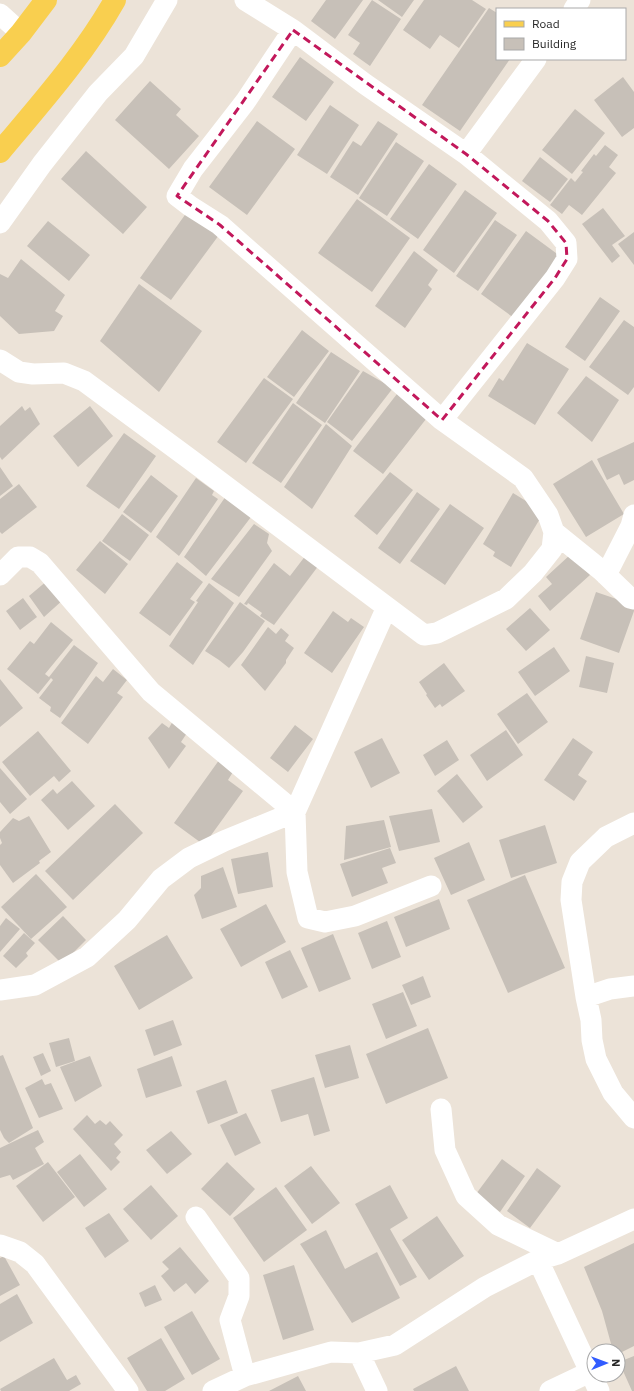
<svg xmlns="http://www.w3.org/2000/svg" width="634" height="1391" viewBox="0 0 634 1391" font-family="'IBM Plex Sans',sans-serif">
<style>
.building{fill:#c7c0b8}
.lines{fill:none;stroke-linecap:round;stroke-linejoin:round}
.street{stroke:#fff;stroke-width:21}
.primary{stroke:#f9cf4f;stroke-width:22}
.marked{fill:none;stroke:#c2185b;stroke-width:3;stroke-dasharray:8 5;stroke-linejoin:round}
</style>
<rect width="100%" height="100%" fill="#ece3d8"/>
<path class="building" d="M326 0H363L335 39 311 21Z
M372 0 401 19 370 66 353 54 360 43 348 35Z
M378 0H414L402 17Z
M424 0H472L486 9 459 48 440 35 430 49 403 30Z
M489 8 497 13V59H510L460 131 422 105Z
M300 57 334 82 306 121 272 97Z
M623 77 634 92V128L622 137 594 100Z
M150 81 181 109 176 115 199 136 169 169 115 120Z
M330 105 359 125 327 174 297 155Z
M575 109 605 133 572 174 542 150Z
M257 121 295 149 247 215 209 187Z
M378 121 398 134 358 195 330 177 353 141 361 146Z
M396 142 424 161 387 216 359 198Z
M605 145 618 155 609 167 616 173 582 215 569 205 562 214 550 205 571 178 575 182 583 172 581 171 594 154 596 156Z
M86 151 147 207 123 234 61 179Z
M540 157 568 179 550 202 522 181Z
M429 164 457 184 418 239 390 219Z
M465 190 497 213 454 273 423 250Z
M357 199 410 238 372 292 318 253Z
M603 208 625 236 612 245 620 256 612 263 582 224Z
M187 212 219 235 171 300 140 278Z
M495 220 517 235 478 291 456 276Z
M48 221 90 255 69 281 27 246Z
M526 231 560 256 514 318 481 294Z
M634 232V265L618 244Z
M414 251 438 270 428 285 432 289 405 328 375 306Z
M21 259 65 295 55 311 63 316 54 331 19 334 0 316V274L8 278Z
M139 284 202 331 159 392 100 341Z
M600 297 620 311 585 361 565 347Z
M624 320 634 327V387L628 395 589 367Z
M302 330 329 351 294 397 267 377Z
M527 343 569 369 535 425 488 396 499 378 503 381Z
M331 352 360 371 325 423 296 403Z
M363 371 393 388 352 441 327 422Z
M586 376 619 400 592 442 557 413Z
M264 378 293 399 246 463 217 442Z
M400 390 430 414 383 474 353 451Z
M293 403 322 425 281 483 252 463Z
M22 406 25 411 30 407 40 424 2 460 0 457V426Z
M90 406 113 436 78 467 53 436Z
M326 424 352 446 312 509 284 487Z
M124 433 156 456 119 509 86 486Z
M634 442V480L624 485 619 474 607 480 597 459Z
M592 460 624 514 586 537 553 484Z
M0 467 13 486 0 496Z
M390 472 413 490 377 535 354 516Z
M151 475 178 496 151 533 123 512Z
M196 478 214 491 212 495 218 499 179 556 156 537Z
M19 484 37 507 2 534 0 532V499Z
M417 492 440 509 400 564 378 548Z
M513 493 544 512 511 567 493 556 495 552 483 544Z
M226 496 251 517 206 576 184 557Z
M450 504 484 528 445 585 410 561Z
M122 514 149 535 130 561 102 541Z
M254 524 269 534 267 543 272 551 239 597 211 579Z
M100 541 128 564 105 594 76 570Z
M571 554 590 575 550 611 538 596 552 584 546 577Z
M306 555 319 565 274 625 260 616 262 613 248 603 247 605 244 604 274 563 290 576Z
M177 562 203 582 190 599 195 602 170 636 139 613Z
M48 580 64 599 44 617 29 596Z
M209 583 234 603 193 665 169 646 198 602 196 601Z
M596 592 634 605V611L619 653 580 639Z
M23 598 37 617 20 630 6 611Z
M240 602 265 621 243 652 229 668 219 660 205 651Z
M530 608 550 630 526 651 506 629Z
M333 611 348 622 351 618 364 627 332 673 304 653Z
M51 622 73 640 45 674 49 677 74 645 98 663 60 718 50 711 51 707 39 698 53 680 51 678 38 694 7 669 30 641 34 644Z
M268 627 276 634 281 628 289 635 285 641 294 648 286 660V663L265 691 241 665Z
M554 647 570 671 535 696 518 672Z
M586 656 614 663 607 693 579 687Z
M444 663 465 691 442 707 440 704 435 708 426 695 427 694 419 682Z
M113 669 127 680 117 693 123 697 88 744 61 723 96 676 103 682Z
M0 679 23 708 0 727Z
M527 693 548 722 518 744 497 714Z
M174 719 189 730 181 742 186 746 169 769 148 738 162 723 169 728Z
M295 725 313 739 288 772 270 758Z
M506 730 523 755 487 781 470 755Z
M38 731 71 771 59 782 54 776 30 796 2 762Z
M382 738 400 773 371 788 354 752Z
M573 738 593 752 578 775 587 781 574 801 544 780Z
M447 740 459 760 435 776 423 755Z
M222 756 236 767 228 780 243 791 204 845 174 823Z
M0 768 27 799 10 814 0 802Z
M457 774 483 807 463 823 437 791Z
M72 781 95 806 68 830 41 800 53 789 57 794Z
M115 804 143 833 73 900 45 871Z
M432 809 440 842 399 851 389 816Z
M29 816 51 852 39 861 40 863 13 883 0 865V845L2 843 0 838V832L13 818 19 821Z
M384 820 391 847 344 860 346 826Z
M545 825 557 863 511 878 499 840Z
M469 842 485 880 451 895 434 858Z
M390 848 396 863 382 868 388 883 352 897 340 864Z
M268 852 273 887 238 894 231 859Z
M223 867 237 907 202 919 194 895 201 888V876Z
M36 874 67 907 31 939 1 907Z
M525 875 565 968 508 993 467 900Z
M439 899 450 929 406 947 394 917Z
M266 904 286 942 241 967 220 929Z
M63 916 86 940 62 964 38 940Z
M6 918 20 929 0 952V926Z
M387 921 401 957 372 969 358 933Z
M24 933 35 943 26 953 28 956 16 968 3 956Z
M333 934 351 979 319 992 301 948Z
M167 935 193 978 139 1010 114 966Z
M290 950 308 987 282 999 265 962Z
M423 976 431 997 411 1005 402 985Z
M403 992 417 1026 386 1039 372 1004Z
M173 1020 182 1045 154 1056 145 1030Z
M428 1028 448 1078 386 1104 366 1054Z
M69 1038 75 1061 56 1067 49 1043Z
M350 1045 359 1078 325 1088 315 1055Z
M43 1053 51 1071 41 1076 33 1057Z
M3 1055 33 1128 9 1143 4 1138 0 1130V1056Z
M90 1056 102 1086 75 1102 60 1067Z
M172 1056 182 1086 146 1098 137 1069Z
M314 1077 330 1131 314 1136 308 1114 281 1122 271 1090Z
M42 1079 45 1085 51 1083 63 1109 39 1118 25 1088Z
M226 1080 238 1113 208 1124 196 1091Z
M246 1113 261 1143 235 1156 220 1125Z
M87 1115 95 1124 100 1120 106 1125 110 1121 123 1135 114 1144 121 1152 116 1158 120 1162 111 1171 73 1129Z
M38 1130 44 1142 35 1148 44 1164 13 1180 10 1175 0 1178V1148Z
M171 1131 192 1154 167 1174 146 1150Z
M80 1154 107 1189 84 1207 57 1172Z
M502 1159 525 1176 500 1212 476 1194Z
M48 1162 75 1197 43 1222 16 1186Z
M227 1162 255 1189 230 1216 201 1189Z
M311 1166 340 1203 312 1224 284 1186Z
M537 1168 561 1186 530 1228 507 1211Z
M151 1185 178 1216 151 1240 123 1209Z
M390 1185 408 1218 390 1229 417 1277 400 1286 355 1204Z
M276 1187 307 1230 264 1262 233 1218Z
M109 1213 129 1241 105 1258 85 1228Z
M437 1216 464 1256 429 1280 402 1240Z
M326 1230 345 1269 377 1252 400 1298 352 1323 300 1244Z
M634 1243V1346L618 1354V1351H613L602 1311 584 1267Z
M180 1247 209 1281 195 1294 186 1283 174 1292 161 1276 169 1269 162 1262Z
M4 1256 20 1285 0 1296V1258Z
M294 1265 314 1330 283 1340 263 1275Z
M155 1285 162 1300 145 1307 139 1293Z
M17 1294 33 1323 0 1342V1304Z
M192 1311 220 1359 192 1375 164 1327Z
M161 1338 185 1379 165 1391H147L127 1358Z
M634 1356V1391H632L619 1362Z
M54 1358 67 1380 76 1375 81 1384 69 1391H1L0 1389Z
M456 1366 469 1391H414L413 1389Z
M298 1376 306 1391H269Z"/>
<g class="lines">
<path class="street" d="M245 0 293 30
M574 9 580 0
M0 14 21 33
M466 154 536 59
M0 223 42 164 98 93 134 56 167 0
M0 360 19 372 33 374 64 373 84 381 191 460 424 635 437 633 506 599 533 573 552 549 554 532 548 515 523 478 442 420 220 225 190 206 177 196 193 169 245 102 293 30 365 84 466 154 548 221 566 243 567 259 555 278 442 420
M554 532 601 570 630 598 634 599
M0 575 18 557H30L40 563 151 692 295 812 224 841 189 858 161 879 127 920 87 957 35 985 0 990
M606 575 631 526 634 515
M387 607 295 812 297 872 308 918 325 922 355 916 431 886
M634 986 610 989 586 997 591 1020 592 1040 596 1059 613 1093 634 1118
M586 997 571 900 572 882 580 862 606 837 634 823
M441 1109 445 1150 466 1196 498 1225 558 1254
M196 1217 239 1278V1296L230 1320 245 1376
M0 1245 20 1252 35 1264 128 1391
M538 1260 599 1391
M359 1353 377 1391
M213 1391 245 1376 331 1352 359 1353 395 1345 485 1287 538 1260 558 1254 634 1219
M550 1391 590 1372"/>
<path class="primary" d="M0 56 21 33 46 0
M0 152C40 104 84 55 115 0"/>
</g>
<path class="marked" d="M293 30 466 154 548 221 566 243 567 259 555 278 442 420 220 225 177 196Z"/>
<rect x="496" y="8" width="130" height="52" fill="#ffffff" stroke="#a9a9a9"/>
<rect x="504" y="21" width="20" height="6" fill="#f9cf4f" stroke="#a9a9a9"/>
<text x="532" y="28" font-size="12" fill="#282828">Road</text>
<rect x="504" y="38" width="20" height="12" fill="#c7c0b8" stroke="#a9a9a9"/>
<text x="532" y="48" font-size="12" fill="#282828">Building</text>
<g transform="translate(606 1363) rotate(89)"><circle r="19" fill="#ffffff" stroke="#a9a9a9"/>
<path d="M0-3L7 15L0 10L-7 15Z" fill="#325cff"/>
<text y="-6" font-size="11" font-weight="bold" text-anchor="middle" fill="#282828">N</text>
</g>
</svg>
